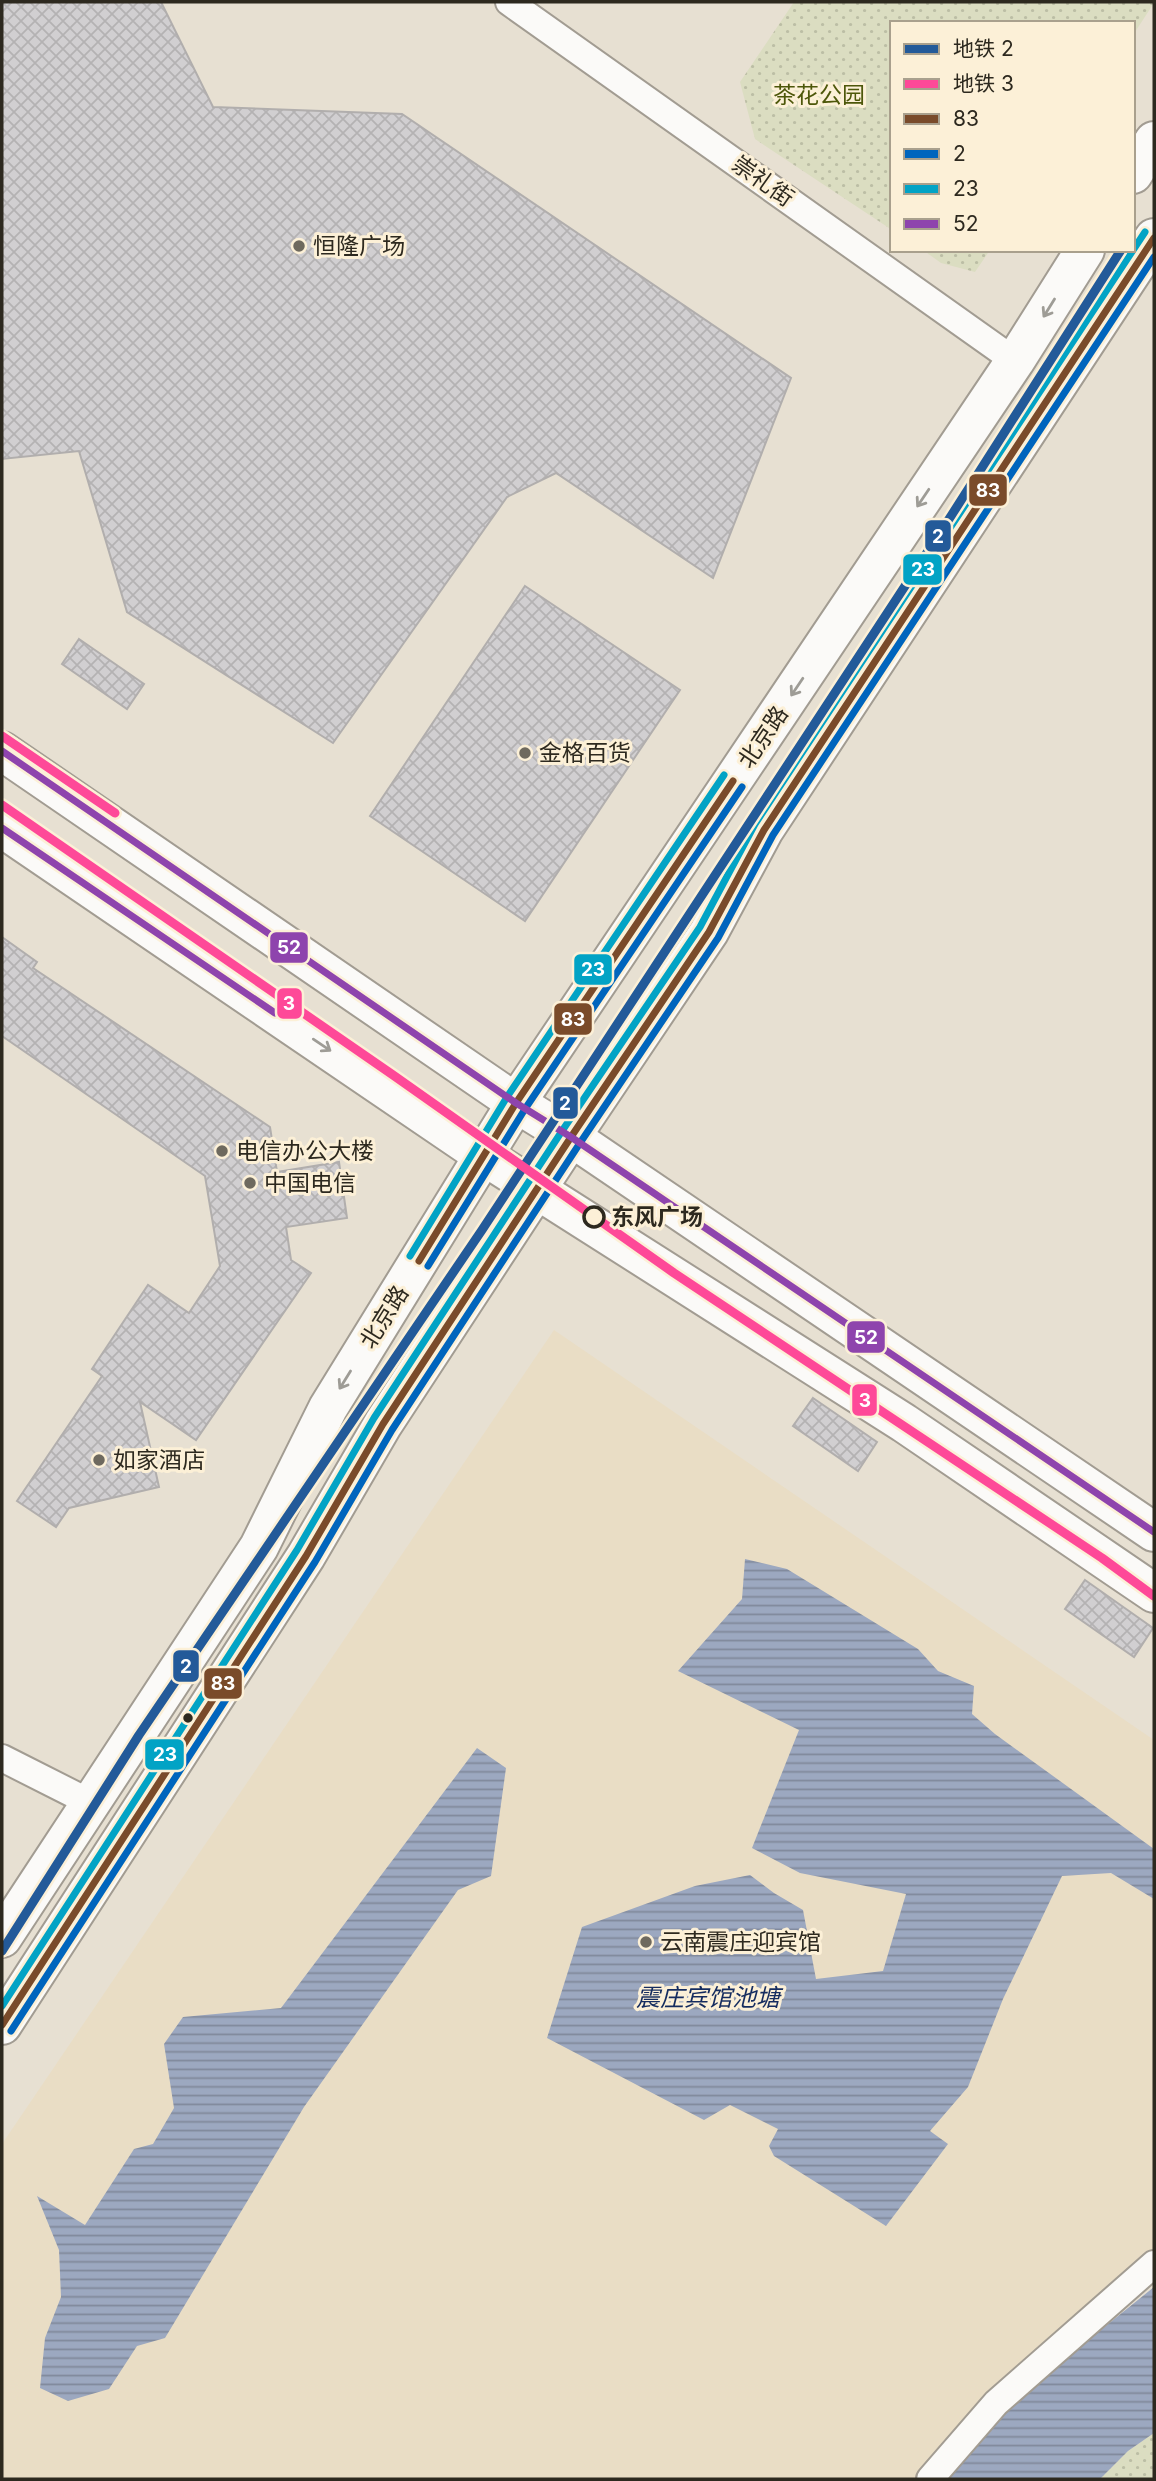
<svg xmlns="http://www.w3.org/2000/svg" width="1156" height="2481" viewBox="0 0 1156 2481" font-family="Inter,'Noto Sans SC',sans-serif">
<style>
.built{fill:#e9ddc5}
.park{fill:url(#park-dots)}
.water{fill:url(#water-rules)}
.building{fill:url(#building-cross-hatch);stroke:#b1aead;stroke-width:2}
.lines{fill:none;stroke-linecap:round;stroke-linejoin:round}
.street-casing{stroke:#a29c92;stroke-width:30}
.secondary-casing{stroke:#a29c92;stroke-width:42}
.primary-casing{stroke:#a29c92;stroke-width:42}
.street{stroke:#fbfaf8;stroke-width:26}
.secondary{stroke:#fbfaf8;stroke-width:38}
.primary{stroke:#fbfaf8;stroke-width:38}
.bus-1-casing{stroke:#fcf0d7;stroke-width:12}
.bus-2-casing{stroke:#fcf0d7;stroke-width:12}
.bus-3-casing{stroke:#fcf0d7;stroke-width:12}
.bus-4-casing{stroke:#fcf0d7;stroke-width:12}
.bus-1{stroke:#7a4b2a;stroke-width:7}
.bus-2{stroke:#0065bd;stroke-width:7}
.bus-3{stroke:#02a3c5;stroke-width:7}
.bus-4{stroke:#8e44ad;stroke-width:7}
.metro-1-casing{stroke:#fcf0d7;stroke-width:14}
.metro-2-casing{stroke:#fcf0d7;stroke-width:14}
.metro-1{stroke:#235a99;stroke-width:9}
.metro-2{stroke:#fe4998;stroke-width:9}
.oneway{stroke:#9e9c96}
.poi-dot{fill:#6e695e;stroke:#fcf0d7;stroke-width:2.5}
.stop-dot{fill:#fcf0d7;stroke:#2d291f;stroke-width:3.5}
.bus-dot{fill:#2d291f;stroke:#fcf0d7;stroke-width:2.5}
.labels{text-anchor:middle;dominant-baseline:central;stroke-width:6;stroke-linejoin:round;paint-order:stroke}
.park-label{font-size:23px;fill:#4d570a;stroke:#fcf0d7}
.street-label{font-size:23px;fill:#2d291f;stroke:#fcf0d7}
.poi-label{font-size:23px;fill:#2d291f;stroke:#fcf0d7;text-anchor:start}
.stop-label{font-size:23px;font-weight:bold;fill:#2d291f;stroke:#fcf0d7;text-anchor:start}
.water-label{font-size:24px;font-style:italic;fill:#152c5f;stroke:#fcf0d7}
.line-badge{stroke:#fcf0d7;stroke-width:2.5}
.badge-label{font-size:19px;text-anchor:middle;font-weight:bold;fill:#fff}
</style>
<defs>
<pattern id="park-dots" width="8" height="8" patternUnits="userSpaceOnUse" patternTransform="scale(1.75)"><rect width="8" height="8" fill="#dbddc1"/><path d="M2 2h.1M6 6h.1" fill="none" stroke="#bcbea5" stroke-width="1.8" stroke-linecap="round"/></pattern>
<pattern id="water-rules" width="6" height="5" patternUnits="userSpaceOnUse" patternTransform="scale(1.75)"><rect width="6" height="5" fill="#9ca8c0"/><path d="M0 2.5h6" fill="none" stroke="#80899b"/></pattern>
<pattern id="building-cross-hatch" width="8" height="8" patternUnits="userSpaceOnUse" patternTransform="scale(1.75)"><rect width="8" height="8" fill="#d1cfd1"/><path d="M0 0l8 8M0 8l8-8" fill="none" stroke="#b4b2b3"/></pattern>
</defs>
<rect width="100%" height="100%" fill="#e7e0d2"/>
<path class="built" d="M554 1330 1154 1740V2248L960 2428 915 2479H2V2144Z"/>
<path class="park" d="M794 2H1154V3L1133 35V23H892V230L755 139 740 82Z
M923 250H990L975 272 941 263Z
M1154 2433V2479H1100L1128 2451Z"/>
<path class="water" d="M745 1559 787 1569 918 1649 938 1671 974 1686 972 1714 995 1734 1154 1849V1899L1111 1873 1062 1876 1003 1999 968 2087 930 2131 948 2144 886 2226 774 2156 769 2146 778 2129 730 2105 704 2120 547 2038 582 1927 695 1886 750 1875 774 1893 803 1910 816 1979 883 1971 906 1894 800 1873 752 1848 799 1730 678 1671 742 1599Z
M477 1748 506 1768 491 1876 458 1890 304 2107 165 2338 137 2346 109 2389 68 2401 40 2388 45 2338 61 2297 59 2250 37 2196 85 2225 134 2149 153 2144 174 2108 164 2044 183 2017 281 2008Z
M1154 2287V2433L1128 2451 1100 2479H942L1005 2407Z"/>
<path class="building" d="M2 2H161L213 107 402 114 791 378 713 578 556 473 507 497 333 743 127 612 79 451 2 459Z
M525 586 680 690 525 921 370 816Z
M79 639 144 684 127 709 62 664Z
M2 937 37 962 33 968 270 1127 277 1172 339 1162 347 1218 286 1227 291 1260 311 1273 196 1440 140 1402 159 1487 69 1508 56 1527 17 1501 102 1376 92 1369 148 1285 189 1313 220 1266 205 1176 2 1036Z
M813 1398 877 1442 858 1471 793 1426Z
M1085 1580 1153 1628 1134 1657 1065 1609Z"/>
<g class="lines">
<defs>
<path id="street" d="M509 2 1015 361
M2 1758 91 1803
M930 2479 996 2403 1154 2264"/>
<path id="secondary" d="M2 751 516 1103 571 1137 1154 1532
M2 828 484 1156 904 1423 1154 1593"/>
<path id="primary" d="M1133 174 1154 141
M2 1938 259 1547 328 1408 516 1103 1015 361 1085 250
M2 2025 306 1556 383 1424 571 1137 709 932 764 830 1154 238"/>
</defs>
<use href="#street" class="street-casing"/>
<use href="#secondary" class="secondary-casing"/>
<use href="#primary" class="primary-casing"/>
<use href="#street" class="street"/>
<use href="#secondary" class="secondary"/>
<use href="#primary" class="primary"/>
<defs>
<path id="bus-1" d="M419 1261 516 1103 733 781
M2 2025 306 1556 383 1424 571 1137 709 932 764 830 1154 238"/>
<path id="bus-2" d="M428 1266 525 1109 742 787
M11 2031 315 1562 392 1430 580 1143 718 938 773 835 1154 257"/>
<path id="bus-3" d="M410 1256 507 1097 724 775
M2 2006 297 1550 374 1418 562 1131 700 927 755 824 1145 232"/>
<path id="bus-4" d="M2 751 516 1103 571 1137 1154 1532
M2 828 275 1013"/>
</defs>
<use href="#bus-1" class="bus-1-casing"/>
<use href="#bus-2" class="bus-2-casing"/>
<use href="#bus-3" class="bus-3-casing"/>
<use href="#bus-4" class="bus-4-casing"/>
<use href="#bus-1" class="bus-1"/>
<use href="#bus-2" class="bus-2"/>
<use href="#bus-3" class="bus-3"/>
<use href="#bus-4" class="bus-4"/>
<defs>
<path id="metro-1" d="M2 1951 139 1735 482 1230 951 516 1121 250"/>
<path id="metro-2" d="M2 736 115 813
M2 805 393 1075 674 1273 1102 1558 1154 1596"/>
</defs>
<use href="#metro-1" class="metro-1-casing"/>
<use href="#metro-2" class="metro-2-casing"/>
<use href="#metro-1" class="metro-1"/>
<use href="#metro-2" class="metro-2"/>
</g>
<defs><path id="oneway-shaft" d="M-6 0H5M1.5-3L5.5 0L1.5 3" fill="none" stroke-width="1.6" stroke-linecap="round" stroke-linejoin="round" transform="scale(1.75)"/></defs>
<g class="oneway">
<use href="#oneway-shaft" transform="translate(1049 308) rotate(122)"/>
<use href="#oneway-shaft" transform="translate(923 498) rotate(124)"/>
<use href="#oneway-shaft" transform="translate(797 687) rotate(124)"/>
<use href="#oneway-shaft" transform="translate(322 1045) rotate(34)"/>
<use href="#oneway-shaft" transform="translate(345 1380) rotate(122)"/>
</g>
<g class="poi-dot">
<circle cx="299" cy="246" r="7"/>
<circle cx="525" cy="753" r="7"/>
<circle cx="222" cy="1151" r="7"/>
<circle cx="250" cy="1183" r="7"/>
<circle cx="99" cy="1460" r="7"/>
<circle cx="646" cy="1942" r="7"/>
</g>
<circle class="stop-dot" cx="594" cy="1217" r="10"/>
<circle class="bus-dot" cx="188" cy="1718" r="6"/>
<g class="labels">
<g class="park-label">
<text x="819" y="95">茶花公园</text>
</g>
<g class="street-label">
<text transform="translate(763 181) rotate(35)">崇礼街</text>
<text transform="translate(763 737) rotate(-56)">北京路</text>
<text transform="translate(384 1317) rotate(-58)">北京路</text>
</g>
<g class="poi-label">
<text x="313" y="246">恒隆广场</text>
<text x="539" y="753">金格百货</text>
<text x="236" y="1151">电信办公大楼</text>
<text x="264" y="1183">中国电信</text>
<text x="113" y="1460">如家酒店</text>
<text x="660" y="1942">云南震庄迎宾馆</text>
</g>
<g class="stop-label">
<text x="611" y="1217">东风广场</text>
</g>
<g class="water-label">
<text x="708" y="1997">震庄宾馆池塘</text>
</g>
</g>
<g class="line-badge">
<rect x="968" y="473" width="40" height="34" rx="7" fill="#7a4b2a"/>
<rect x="924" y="519" width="28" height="34" rx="7" fill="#235a99"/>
<rect x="902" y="553" width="41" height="33" rx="7" fill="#02a3c5"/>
<rect x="269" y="931" width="40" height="33" rx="7" fill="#8e44ad"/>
<rect x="573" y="953" width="40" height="33" rx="7" fill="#02a3c5"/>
<rect x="276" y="987" width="27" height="33" rx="7" fill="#fe4998"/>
<rect x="553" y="1002" width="40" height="34" rx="7" fill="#7a4b2a"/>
<rect x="552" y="1086" width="27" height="34" rx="7" fill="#235a99"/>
<rect x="846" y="1320" width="40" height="34" rx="7" fill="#8e44ad"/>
<rect x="851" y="1383" width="27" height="34" rx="7" fill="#fe4998"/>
<rect x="172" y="1649" width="28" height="34" rx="7" fill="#235a99"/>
<rect x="203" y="1667" width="40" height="33" rx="7" fill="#7a4b2a"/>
<rect x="144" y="1738" width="41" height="33" rx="7" fill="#02a3c5"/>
</g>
<g class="badge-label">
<text x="988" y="497">83</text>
<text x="938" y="543">2</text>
<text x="923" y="576">23</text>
<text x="289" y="954">52</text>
<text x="593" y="976">23</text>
<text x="289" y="1010">3</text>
<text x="573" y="1026">83</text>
<text x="565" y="1110">2</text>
<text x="866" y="1344">52</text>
<text x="865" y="1407">3</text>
<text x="186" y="1673">2</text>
<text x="223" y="1690">83</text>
<text x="165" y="1761">23</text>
</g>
<rect width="1156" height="2481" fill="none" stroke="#2d291f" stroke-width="7"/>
<rect x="890" y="21" width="245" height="231" fill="#fcf0d7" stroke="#a9a08d" stroke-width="2"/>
<rect x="904" y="44" width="35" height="10" fill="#235a99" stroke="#a9a08d" stroke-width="2"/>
<text x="953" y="56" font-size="21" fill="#2d291f">地铁 2</text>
<rect x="904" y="79" width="35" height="10" fill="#fe4998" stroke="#a9a08d" stroke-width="2"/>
<text x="953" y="91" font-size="21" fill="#2d291f">地铁 3</text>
<rect x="904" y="114" width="35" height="10" fill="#7a4b2a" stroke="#a9a08d" stroke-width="2"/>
<text x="953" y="126" font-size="21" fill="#2d291f">83</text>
<rect x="904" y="149" width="35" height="10" fill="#0065bd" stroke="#a9a08d" stroke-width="2"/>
<text x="953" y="161" font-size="21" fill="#2d291f">2</text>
<rect x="904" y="184" width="35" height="10" fill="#02a3c5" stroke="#a9a08d" stroke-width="2"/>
<text x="953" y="196" font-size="21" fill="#2d291f">23</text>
<rect x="904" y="219" width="35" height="10" fill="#8e44ad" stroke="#a9a08d" stroke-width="2"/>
<text x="953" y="231" font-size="21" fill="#2d291f">52</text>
</svg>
